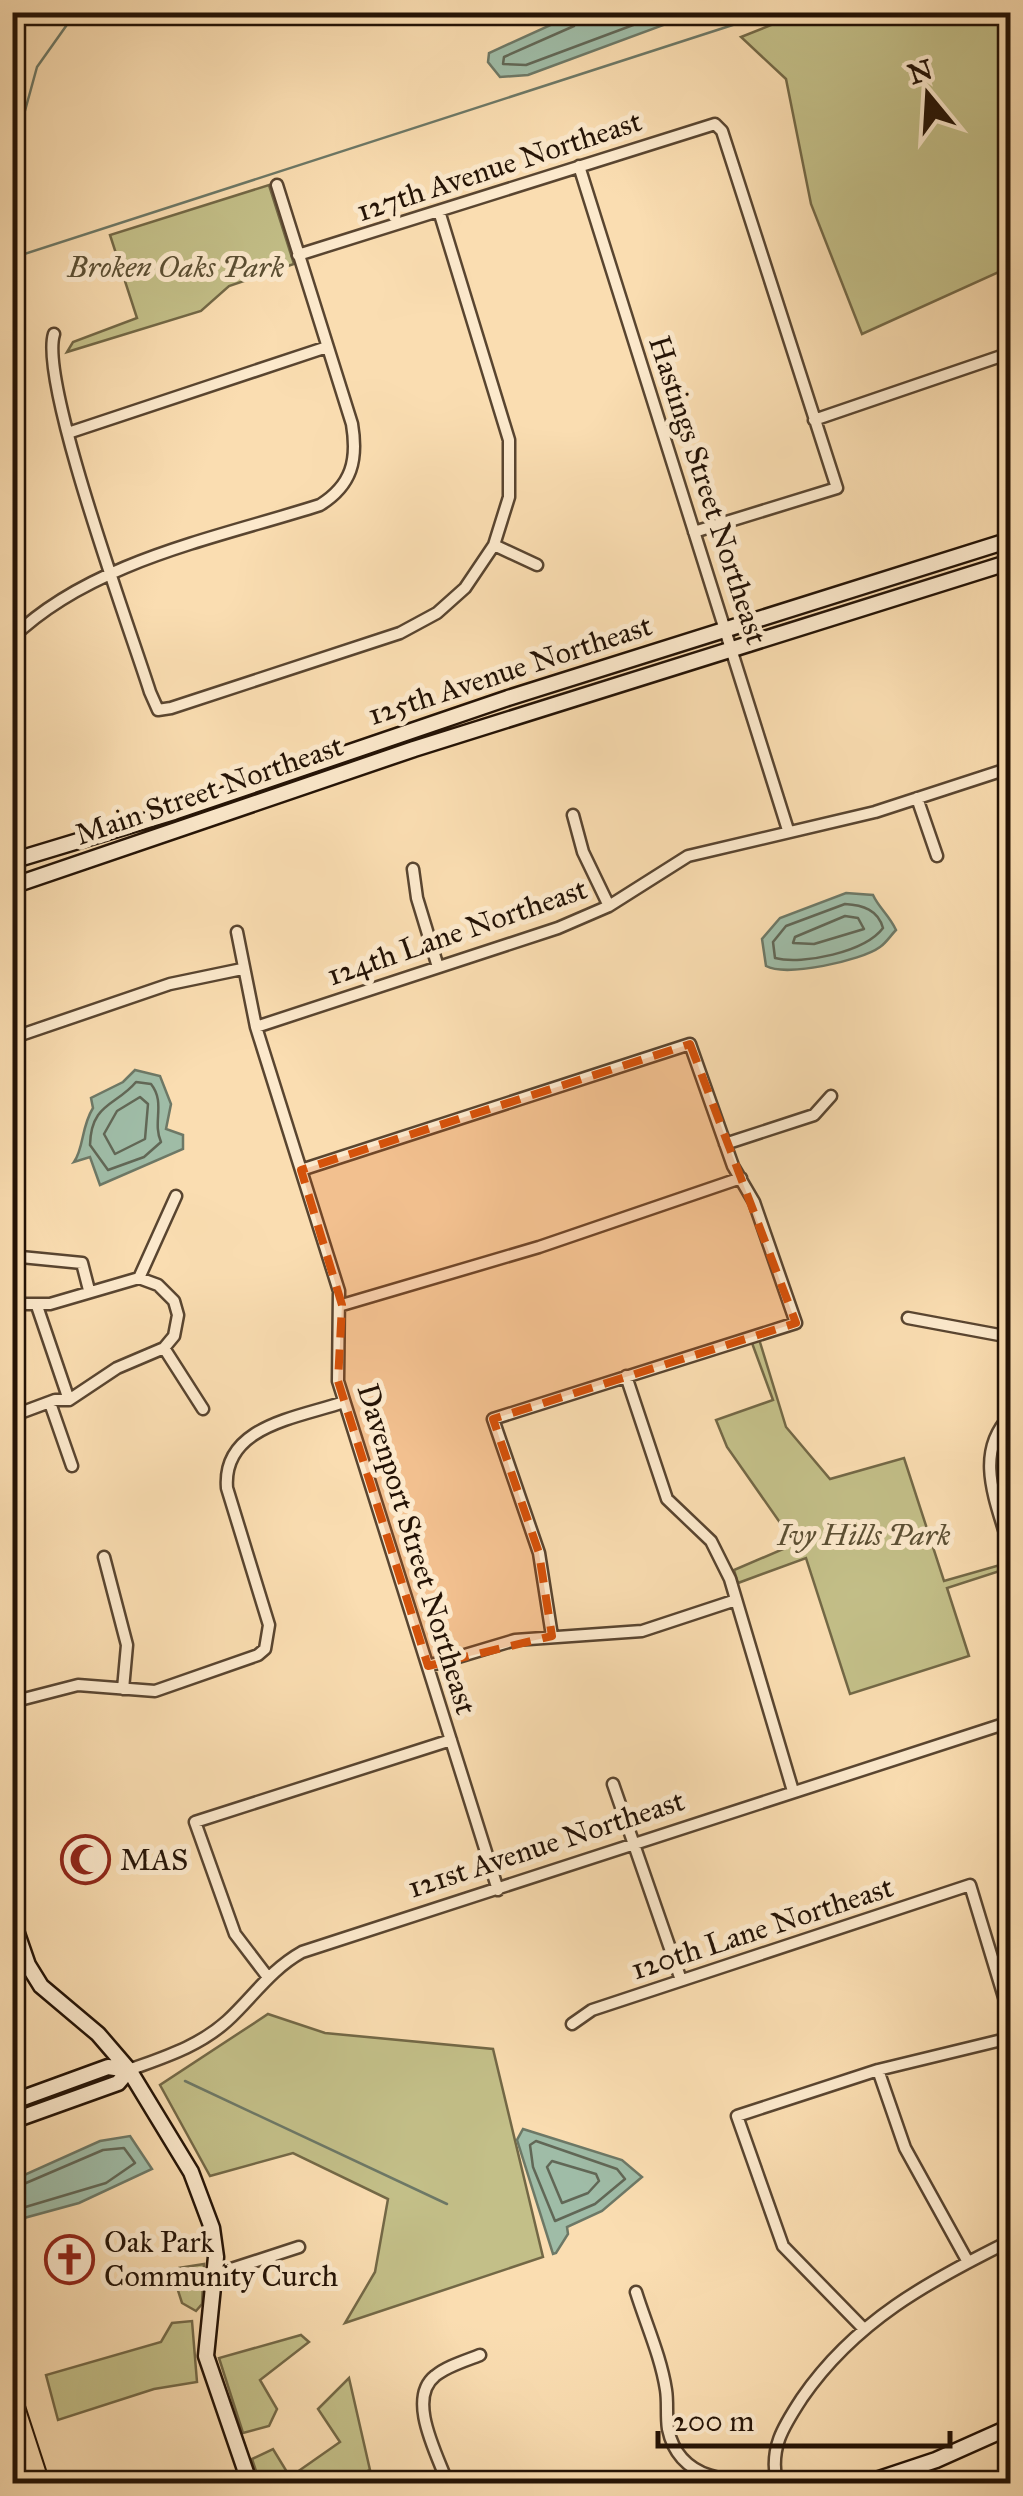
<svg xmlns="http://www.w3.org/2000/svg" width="1023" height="2496" viewBox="0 0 1023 2496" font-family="'IM FELL Great Primer',serif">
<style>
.green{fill:#c3bf88;stroke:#736846;stroke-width:2.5}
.water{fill:#9fbca7;stroke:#6d7866;stroke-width:2.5}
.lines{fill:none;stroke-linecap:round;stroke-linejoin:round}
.shore{stroke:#616756;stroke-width:2.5}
.stream{stroke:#6d7866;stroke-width:2.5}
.street-casing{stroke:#594530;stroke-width:15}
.secondary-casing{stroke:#231205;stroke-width:19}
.highway-casing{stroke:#231205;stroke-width:22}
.street{stroke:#fce9cc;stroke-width:10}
.secondary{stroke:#fce9cc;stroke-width:14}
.highway{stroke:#faddb1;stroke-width:18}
.marked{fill:#d4520b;fill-opacity:0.2;stroke:#d4520b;stroke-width:8;stroke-dasharray:20 12;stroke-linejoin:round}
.labels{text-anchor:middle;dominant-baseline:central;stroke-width:10;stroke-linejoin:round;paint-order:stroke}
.street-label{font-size:30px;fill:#231205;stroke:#fce9cc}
.park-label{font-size:30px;font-style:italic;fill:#5b4f33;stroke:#fce9cc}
.poi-label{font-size:30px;fill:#231205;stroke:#fce9cc;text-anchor:start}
</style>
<rect width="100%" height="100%" fill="#faddb1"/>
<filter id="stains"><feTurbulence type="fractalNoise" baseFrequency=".002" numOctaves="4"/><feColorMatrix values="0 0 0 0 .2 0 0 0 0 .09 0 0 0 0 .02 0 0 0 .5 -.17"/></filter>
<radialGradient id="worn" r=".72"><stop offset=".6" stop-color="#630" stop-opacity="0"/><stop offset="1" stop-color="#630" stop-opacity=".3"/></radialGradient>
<path class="green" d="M801 13H1010V267L862 334 811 204 786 79 741 37Z
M269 185 294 264 229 286 201 311 67 352 73 342 137 318 110 235Z
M759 1339 786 1427 830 1479 904 1458 944 1581 1007 1563 1009 1568 947 1588 969 1656 850 1694 806 1558 738 1583 734 1570 795 1544 727 1447 716 1420 773 1400 752 1343Z
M268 2014 325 2033 493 2049 543 2257 345 2323 375 2272 388 2199 293 2153 210 2176 160 2085Z
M204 2264 202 2304 196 2311 182 2303 174 2278 179 2268Z
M192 2321 197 2382 154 2389 58 2420 46 2375 161 2342 172 2323Z
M301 2335 309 2342 260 2380 277 2409 269 2426 243 2433 219 2358Z
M349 2378 370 2470 340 2483H260L252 2459 273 2449 290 2477 340 2442 318 2409Z"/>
<path class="water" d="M579 12H696V13L528 75 500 77 488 62 489 53Z
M846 893 873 895C879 908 889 915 896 930 891 935 886 943 880 947 861 961 786 977 766 966L762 939 780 918Z
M135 1070 160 1076 171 1104 166 1129 183 1135V1149L100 1185 90 1157 74 1162C84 1148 81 1127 93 1108L91 1098 123 1082Z
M523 2129 622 2160 642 2177 602 2211 567 2227 568 2234 556 2253 553 2254 517 2140Z
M130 2136 152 2169 79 2203 13 2221V2180L100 2141Z"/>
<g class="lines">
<path class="shore" d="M579 12 574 26 504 57 503 64 526 65 668 12
M845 904C863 905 878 910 883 928 865 952 803 965 775 958L773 942 786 926Z
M845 916 858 918 864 929 814 944 793 943 795 937Z
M136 1082 151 1084C166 1103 152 1122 161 1142L144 1157 108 1170 90 1145C91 1103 116 1106 136 1082Z
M140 1097 148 1104 145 1139 115 1154 104 1134 117 1111Z
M536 2141 617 2169 625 2179 595 2204 555 2221 533 2167 530 2145Z
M552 2161 596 2174 599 2181 588 2193 562 2203 547 2167Z
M12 2189 103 2150 124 2148 135 2163 106 2183 12 2211"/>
<path class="stream" d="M12 158 37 67 76 12
M12 258 773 12
M185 2081 447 2204"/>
<defs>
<path id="street" d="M579 166 788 830
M298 255 715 124 722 131 837 488 694 532
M54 334C39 382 130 629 150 692L158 710 171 708 400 633 437 613 465 588 494 545 509 497V440L439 211
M814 420 1010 353
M68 433 327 347
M494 545 537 565
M12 638C91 561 217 538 320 505 352 485 358 460 352 424L277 185
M917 798 937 856
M573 815 583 852 609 906
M413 869 417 898 438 967
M237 932 256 1027 339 1291 338 1381 498 1890
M256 1027 558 928 609 906 688 856 875 812 1010 768
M12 1038 170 984 242 969
M725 1144 814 1115 831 1096
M301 1170 690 1044 733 1166 754 1202 796 1323 493 1419 539 1553 552 1636
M21 1257 82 1263 89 1290
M139 1278 176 1196
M12 1304H50L139 1278 158 1285 174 1301 178 1315 174 1336 164 1348 117 1368 69 1400H55L12 1416
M342 1305 539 1247 741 1178
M37 1306 69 1400
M908 1318 1010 1337
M164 1348 203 1409
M626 1376 667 1499 711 1541 730 1579 793 1791
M50 1403 72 1466
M1010 1416C972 1455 998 1505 1010 1550
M104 1557 127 1645 123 1689
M428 1666 515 1640 642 1631 736 1600
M12 1702 78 1685 155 1691 258 1655 265 1649 269 1625 227 1488C222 1426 297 1418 344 1402
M613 1784 681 1980
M267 1976 235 1934 195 1822 451 1740
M572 2024 592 2010 970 1885 1010 2017
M129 2070C164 2057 198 2047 227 2021 253 1997 270 1970 302 1952L1010 1722
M878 2070 905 2148 968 2262
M216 2274 299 2247
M636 2292C646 2324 661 2357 666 2390 668 2402 666 2416 668 2429 679 2481 732 2485 776 2477
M862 2327 783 2246 737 2116 878 2070 1010 2038
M448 2484C438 2456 406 2399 435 2376 447 2366 465 2361 480 2355
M777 2484C769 2448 783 2427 802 2398 855 2321 929 2281 1010 2241"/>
<path id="secondary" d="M12 861 174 812 508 698 1010 540
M12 886 414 749 1010 562
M12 1919 28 1965 41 1986 98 2034 129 2070 191 2172 212 2228 216 2257 206 2356 250 2484
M12 2102 108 2067 129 2070
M12 2121 118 2083 129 2070
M864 2484 936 2460 1010 2427"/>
<path id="highway" d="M12 2398 40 2484"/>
</defs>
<use href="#street" class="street-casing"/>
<use href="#secondary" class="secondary-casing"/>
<use href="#highway" class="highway-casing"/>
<use href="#street" class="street"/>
<use href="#secondary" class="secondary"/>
<use href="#highway" class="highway"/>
</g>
<path class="marked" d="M690 1044 796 1323 493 1419 539 1553 552 1636 428 1666 338 1381 342 1305 301 1170Z"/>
<defs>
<symbol id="mosque-ring" viewBox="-11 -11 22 22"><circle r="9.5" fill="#fce9cc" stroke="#8f2418" stroke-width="1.5"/><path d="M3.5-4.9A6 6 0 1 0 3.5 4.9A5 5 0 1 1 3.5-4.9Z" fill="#8f2418"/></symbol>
<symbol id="church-ring" viewBox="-11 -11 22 22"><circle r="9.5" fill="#fce9cc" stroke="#8f2418" stroke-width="1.5"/><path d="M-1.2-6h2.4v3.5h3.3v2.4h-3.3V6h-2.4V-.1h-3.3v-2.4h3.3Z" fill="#8f2418"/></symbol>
</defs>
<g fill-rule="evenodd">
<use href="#mosque-ring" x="58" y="1832" width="55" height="55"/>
<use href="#church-ring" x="42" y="2232" width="55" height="55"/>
</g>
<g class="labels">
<g class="street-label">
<text transform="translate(499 166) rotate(-18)">127th Avenue Northeast</text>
<text transform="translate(708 490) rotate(72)">Hastings Street Northeast</text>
<text transform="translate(510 670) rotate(-18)">125th Avenue Northeast</text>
<text transform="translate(209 790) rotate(-19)">Main Street Northeast</text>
<text transform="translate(457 932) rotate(-19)">124th Lane Northeast</text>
<text transform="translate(417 1549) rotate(73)">Davenport Street Northeast</text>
<text transform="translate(546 1844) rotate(-18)">121st Avenue Northeast</text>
<text transform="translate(762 1928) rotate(-18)">120th Lane Northeast</text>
</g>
<g class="park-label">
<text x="176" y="267">Broken Oaks Park</text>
<text x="864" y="1535">Ivy Hills Park</text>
</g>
<g class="poi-label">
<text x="120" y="1860">MAS</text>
<text x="104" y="2242">Oak Park<tspan x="104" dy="34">Community Curch</tspan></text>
</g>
</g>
<rect width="1023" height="2496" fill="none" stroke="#faddb1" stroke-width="50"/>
<rect x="15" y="15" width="993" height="2466" fill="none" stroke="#231205" stroke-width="5"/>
<rect x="25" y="25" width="973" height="2446" fill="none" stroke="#231205" stroke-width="2.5"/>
<g transform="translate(928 95) rotate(342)" stroke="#fce9cc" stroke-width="8" paint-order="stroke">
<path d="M0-8L18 38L0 25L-18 38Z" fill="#231205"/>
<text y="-15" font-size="28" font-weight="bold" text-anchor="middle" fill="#231205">N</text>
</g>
<path d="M658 2431v15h292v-15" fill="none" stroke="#231205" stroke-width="5"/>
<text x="673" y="2431" font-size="30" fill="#231205" stroke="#fce9cc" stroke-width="8" paint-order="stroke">200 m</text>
<rect width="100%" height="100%" filter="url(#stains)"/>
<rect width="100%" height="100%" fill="url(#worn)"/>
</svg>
